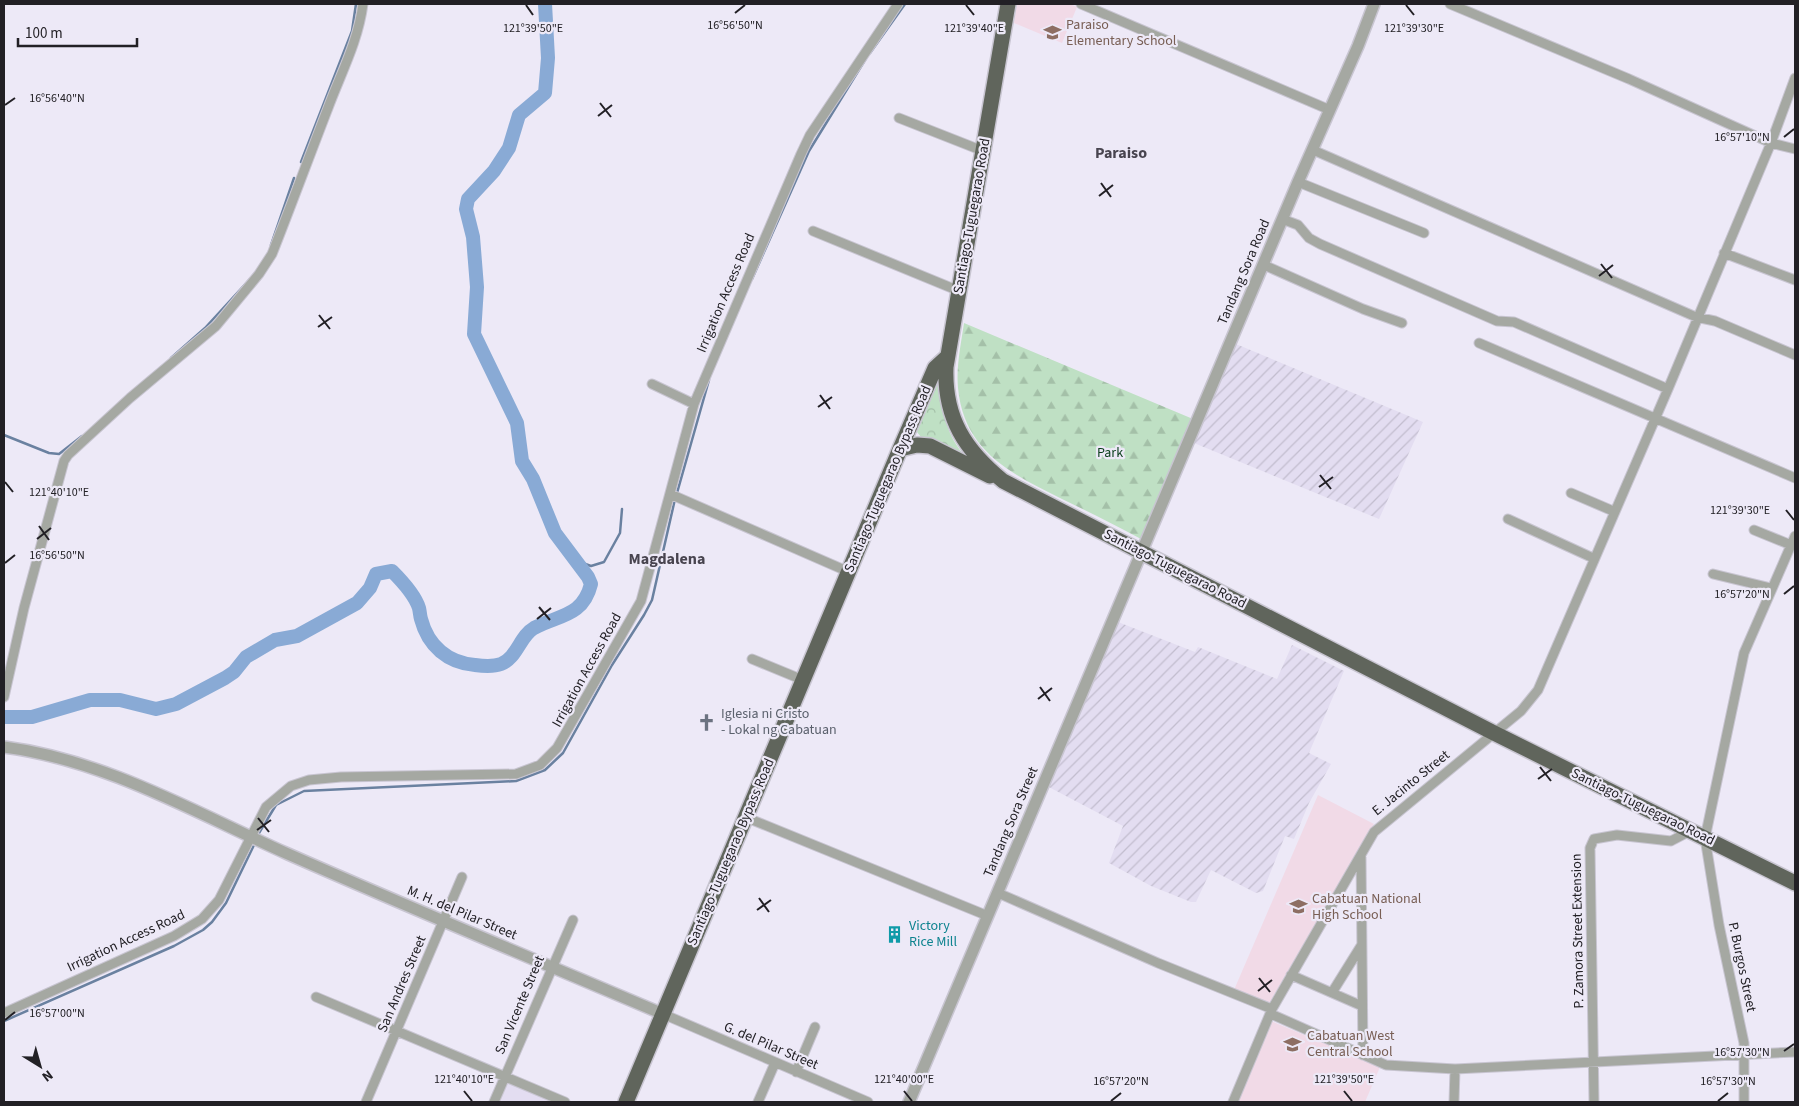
<svg xmlns="http://www.w3.org/2000/svg" width="1799" height="1106" viewBox="0 0 1799 1106" font-family="'Source Sans 3',sans-serif">
<style>
.built{fill:#e3ddf1}
.industrial{fill:url(#industrial-furrows)}
.education{fill:#f1dae7}
.forest{fill:url(#forest-firs)}
.park{fill:url(#park-crowns)}
.lines{fill:none;stroke-linecap:round;stroke-linejoin:round}
.stream{stroke:#6a81a0;stroke-width:2.5}
.river{stroke:#89aad5;stroke-width:14}
.minor-casing{stroke:#c8c5d1;stroke-width:11}
.tertiary-casing{stroke:#c8c5d1;stroke-width:14}
.trunk-casing{stroke:#c8c5d1;stroke-width:18}
.minor{stroke:#a5a8a2;stroke-width:9}
.tertiary{stroke:#a5a8a2;stroke-width:11}
.trunk{stroke:#60655c;stroke-width:15}
.ticks{fill:none;stroke:#222025;stroke-width:2}
.labels{text-anchor:middle;dominant-baseline:central;stroke-width:4.5;stroke-linejoin:round;paint-order:stroke}
.education-label{font-size:14px;fill:#785e54;stroke:#ede9f7;text-anchor:start}
.street-label{font-size:14px;fill:#222025;stroke:#ede9f7}
.park-label{font-size:14px;fill:#093e1a;stroke:#ede9f7}
.worship-label{font-size:14px;fill:#5b616d;stroke:#ede9f7;text-anchor:start}
.culture-label{font-size:14px;fill:#0d838f;stroke:#ede9f7;text-anchor:start}
.quarter-label{font-size:16px;font-weight:bold;fill:#48444f;stroke:#ede9f7}
.ticks-label{font-size:12px;text-anchor:middle;fill:#222025;stroke:#ede9f7;stroke-width:4.5;stroke-linejoin:round;paint-order:stroke}
</style>
<defs>
<pattern id="industrial-furrows" width="10" height="10" patternUnits="userSpaceOnUse" patternTransform="scale(1.25)"><rect width="10" height="10" fill="#e3ddf1"/><path d="M-1 1l2-2M0 10L10 0M9 11l2-2" fill="none" stroke="#c2bdce"/></pattern>
<pattern id="forest-firs" width="22" height="20" patternUnits="userSpaceOnUse" patternTransform="scale(1.25)"><rect width="22" height="20" fill="#bfe0c4"/><path d="M5 1l3.5 6h-7zM16 11l3.5 6h-7z" fill="#a4c0a8"/></pattern>
<pattern id="park-crowns" width="20" height="18" patternUnits="userSpaceOnUse" patternTransform="scale(1.25)"><rect width="20" height="18" fill="#bfe0c4"/><path d="M2 6a3 3 0 1 1 6 0M12 15a3 3 0 1 1 6 0" fill="none" stroke="#a4c0a8"/></pattern>
</defs>
<rect width="100%" height="100%" fill="#ede9f7"/>
<path class="built" d="M505 1082 554 1102H497Z"/>
<path class="industrial" d="M1236 344 1423 422 1379 519 1194 443Z
M1118 622 1195 652 1198 647 1277 679 1292 645 1344 671 1309 753 1331 764 1309 803 1294 839 1285 836 1263 891 1256 893 1211 870 1196 902H1191L1151 886 1109 863 1123 826 1045 785Z"/>
<path class="education" d="M1017 4H1070L1077 7 1062 43 1014 23Z
M1318 795 1374 824 1268 1005 1234 990Z
M1271 1021 1380 1067 1365 1102H1237Z"/>
<path class="forest" d="M964 323 1193 419 1141 539C1115 525 1089 512 1062 499 1012 474 964 452 958 388 956 367 961 344 964 323Z"/>
<path class="park" d="M942 373C941 404 943 429 963 454L930 438 921 437 917 432Z"/>
<g class="lines">
<path class="stream" d="M870 53 905 4
M301 162 352 31 356 4
M271 245 294 178
M752 279 809 151 865 60
M171 358 205 328 250 279
M4 435 49 453 59 454 82 436
M677 493 709 380
M577 561 591 566 604 562 620 533 622 509
M259 833 276 805 304 791 516 781 545 770 563 753 612 665 644 615 652 600 675 499
M4 1021 174 946 203 930 212 922 226 903 254 845"/>
<path class="river" d="M4 717H32L90 700H120L156 709 176 704 225 678 234 672 246 657 275 640 297 636 357 603 370 588 376 574 392 571C402 581 415 595 419 608 420 612 420 616 421 619 428 646 448 663 475 665 483 666 493 667 501 664 517 658 520 636 534 628 558 615 583 617 591 584L588 577 555 533 533 479 522 461 517 423 474 334 477 287 473 237 466 209 468 199 494 171 509 148 519 115 545 93 548 58 545 4"/>
<defs>
<path id="minor" d="M1081 4 1330 110
M1450 4 1629 79 1771 143 1795 149
M899 118 983 151
M1313 150 1696 317 1715 321 1795 355
M1298 182 1424 233
M1282 219 1298 225 1309 238 1320 244 1497 321 1514 322 1668 389
M813 231 959 291
M1724 253 1795 280
M1264 265 1363 309 1402 323
M1479 343 1795 478
M652 384 694 404
M1571 493 1613 511
M670 494 849 572
M1508 519 1593 558
M1754 530 1791 545
M1713 574 1771 588
M752 659 803 680
M4 697 24 608 64 461 68 455 130 398 216 326 259 274 272 254C291 206 309 157 328 108 341 73 358 42 363 4
M745 817 988 916
M1361 855 1363 1055
M998 893 1158 963 1272 1009
M1291 975 1362 1006
M1333 991 1361 946
M316 997 565 1102
M4 1013 174 936 202 919 219 900 266 807 291 786 309 780 341 777 516 774 540 765 557 748 641 601 694 404 801 154 810 135 898 4
M663 1014 868 1102
M1271 1014 1386 1065 1455 1069 1795 1052
M796 1072 815 1027
M366 1102 462 877
M494 1102 573 920
M758 1102 775 1063
M1233 1102 1272 1009 1374 832 1521 711 1538 690 1668 389 1771 143 1795 78
M1454 1102 1455 1069
M1594 1102 1590 848 1594 839 1617 835 1671 841 1690 831
M1744 1102V1043L1719 925 1705 838 1744 653 1795 536"/>
<path id="tertiary" d="M4 747C105 760 196 813 288 854 413 909 538 961 663 1014
M909 1102 1298 182 1358 46 1374 4"/>
<path id="trunk" d="M1008 4 946 367C944 418 965 450 1003 481L1494 733 1795 883
M900 449 917 445 930 446 990 476
M626 1102 900 449 935 368 947 357"/>
</defs>
<use href="#minor" class="minor-casing"/>
<use href="#tertiary" class="tertiary-casing"/>
<use href="#trunk" class="trunk-casing"/>
<use href="#minor" class="minor"/>
<use href="#tertiary" class="tertiary"/>
<use href="#trunk" class="trunk"/>
</g>
<path class="ticks" d="M526 5 533 15M966 5 974 15M1406 5 1414 15M735 13 745 5M600 103 611 117M5 105 15 98M598 116 612 105M1784 137 1794 129M1101 183 1111 197M1099 196 1113 185M1601 264 1612 278M1599 276 1613 265M319 315 330 329M318 327 332 317M820 395 830 409M818 407 832 397M1320 475 1331 489M5 482 13 492M1319 487 1333 477M1786 510 1794 520M39 526 49 540M37 539 51 528M5 563 15 555M1784 594 1794 586M539 607 550 620M537 619 551 608M1040 687 1050 701M1038 699 1052 688M1540 767 1551 781M1538 779 1552 769M258 818 269 832M257 830 271 820M759 898 769 912M757 910 771 900M1259 978 1270 992M1258 991 1272 980M5 1020 15 1012M1784 1051 1794 1044M464 1091 472 1101M904 1091 912 1101M1344 1091 1352 1101M1111 1101 1121 1093M1718 1101 1728 1093"/>
<defs>
<symbol id="school-bare" viewBox="-9 -9 18 18"><path d="M0-5L7-2L0 1L-7-2ZM-4 1L0 2.5L4 1V4Q0 6-4 4Z" fill="#8d6e63" stroke="#ede9f7" stroke-width="2.5" paint-order="stroke"/></symbol>
<symbol id="church-bare" viewBox="-9 -9 18 18"><path d="M-1.2-6h2.4v3.5h3.3v2.4h-3.3V6h-2.4V-.1h-3.3v-2.4h3.3Z" fill="#6b7280" stroke="#ede9f7" stroke-width="2.5" paint-order="stroke"/></symbol>
<symbol id="building-bare" viewBox="-9 -9 18 18"><path d="M-4-6H4V6H1V3H-1V6H-4ZM-2.5-4.3h1.7v1.8h-1.7ZM.8-4.3h1.7v1.8H.8ZM-2.5-1h1.7V.8h-1.7ZM.8-1h1.7V.8H.8Z" fill="#0f9aa8" stroke="#ede9f7" stroke-width="2.5" paint-order="stroke"/></symbol>
</defs>
<g fill-rule="evenodd">
<use href="#school-bare" x="1040" y="20" width="25" height="25"/>
<use href="#church-bare" x="694" y="710" width="25" height="25"/>
<use href="#school-bare" x="1286" y="894" width="25" height="25"/>
<use href="#building-bare" x="882" y="922" width="25" height="25"/>
<use href="#school-bare" x="1280" y="1032" width="25" height="25"/>
</g>
<g class="labels">
<g class="education-label">
<text x="1066" y="25">Paraiso<tspan x="1066" dy="16">Elementary School</tspan></text>
<text x="1312" y="899">Cabatuan National<tspan x="1312" dy="16">High School</tspan></text>
<text x="1307" y="1036">Cabatuan West<tspan x="1307" dy="16">Central School</tspan></text>
</g>
<g class="street-label">
<text transform="translate(972 216) rotate(-80)">Santiago-Tuguegarao Road</text>
<text transform="translate(1244 272) rotate(-67)">Tandang Sora Road</text>
<text transform="translate(726 293) rotate(-67)">Irrigation Access Road</text>
<text transform="translate(888 479) rotate(-67)">Santiago-Tuguegarao Bypass Road</text>
<text transform="translate(1175 569) rotate(27)">Santiago-Tuguegarao Road</text>
<text transform="translate(587 670) rotate(-61)">Irrigation Access Road</text>
<text transform="translate(1411 783) rotate(-39)">E. Jacinto Street</text>
<text transform="translate(1643 807) rotate(26)">Santiago-Tuguegarao Road</text>
<text transform="translate(1011 822) rotate(-67)">Tandang Sora Street</text>
<text transform="translate(731 852) rotate(-67)">Santiago-Tuguegarao Bypass Road</text>
<text transform="translate(462 913) rotate(23)">M. H. del Pilar Street</text>
<text transform="translate(1578 931) rotate(-91)">P. Zamora Street Extension</text>
<text transform="translate(126 941) rotate(-25)">Irrigation Access Road</text>
<text transform="translate(1742 967) rotate(78)">P. Burgos Street</text>
<text transform="translate(402 984) rotate(-67)">San Andres Street</text>
<text transform="translate(520 1005) rotate(-67)">San Vicente Street</text>
<text transform="translate(771 1046) rotate(23)">G. del Pilar Street</text>
</g>
<g class="park-label">
<text x="1110" y="453">Park</text>
</g>
<g class="worship-label">
<text x="721" y="714">Iglesia ni Cristo<tspan x="721" dy="16">- Lokal ng Cabatuan</tspan></text>
</g>
<g class="culture-label">
<text x="909" y="926">Victory<tspan x="909" dy="16">Rice Mill</tspan></text>
</g>
<g class="quarter-label">
<text x="1121" y="153">Paraiso</text>
<text x="667" y="559">Magdalena</text>
</g>
</g>
<g class="ticks-label">
<text x="735" y="29">16°56'50"N</text>
<text x="533" y="32">121°39'50"E</text>
<text x="974" y="32">121°39'40"E</text>
<text x="1414" y="32">121°39'30"E</text>
<text x="57" y="102">16°56'40"N</text>
<text x="1742" y="141">16°57'10"N</text>
<text x="59" y="496">121°40'10"E</text>
<text x="1740" y="514">121°39'30"E</text>
<text x="57" y="559">16°56'50"N</text>
<text x="1742" y="598">16°57'20"N</text>
<text x="57" y="1017">16°57'00"N</text>
<text x="1742" y="1056">16°57'30"N</text>
<text x="464" y="1083">121°40'10"E</text>
<text x="904" y="1083">121°40'00"E</text>
<text x="1344" y="1083">121°39'50"E</text>
<text x="1121" y="1085">16°57'20"N</text>
<text x="1728" y="1085">16°57'30"N</text>
</g>
<rect width="1799" height="1106" fill="none" stroke="#222025" stroke-width="10"/>
<g transform="translate(40 1066) rotate(143)" stroke="#ede9f7" stroke-width="4" paint-order="stroke">
<path d="M0-4L9 19L0 12L-9 19Z" fill="#222025"/>
<text y="-8" font-size="14" font-weight="bold" text-anchor="middle" fill="#222025">N</text>
</g>
<path d="M18 38v8h119v-8" fill="none" stroke="#222025" stroke-width="2.5"/>
<text x="25" y="38" font-size="15" fill="#222025" stroke="#ede9f7" stroke-width="4" paint-order="stroke">100 m</text>
</svg>
